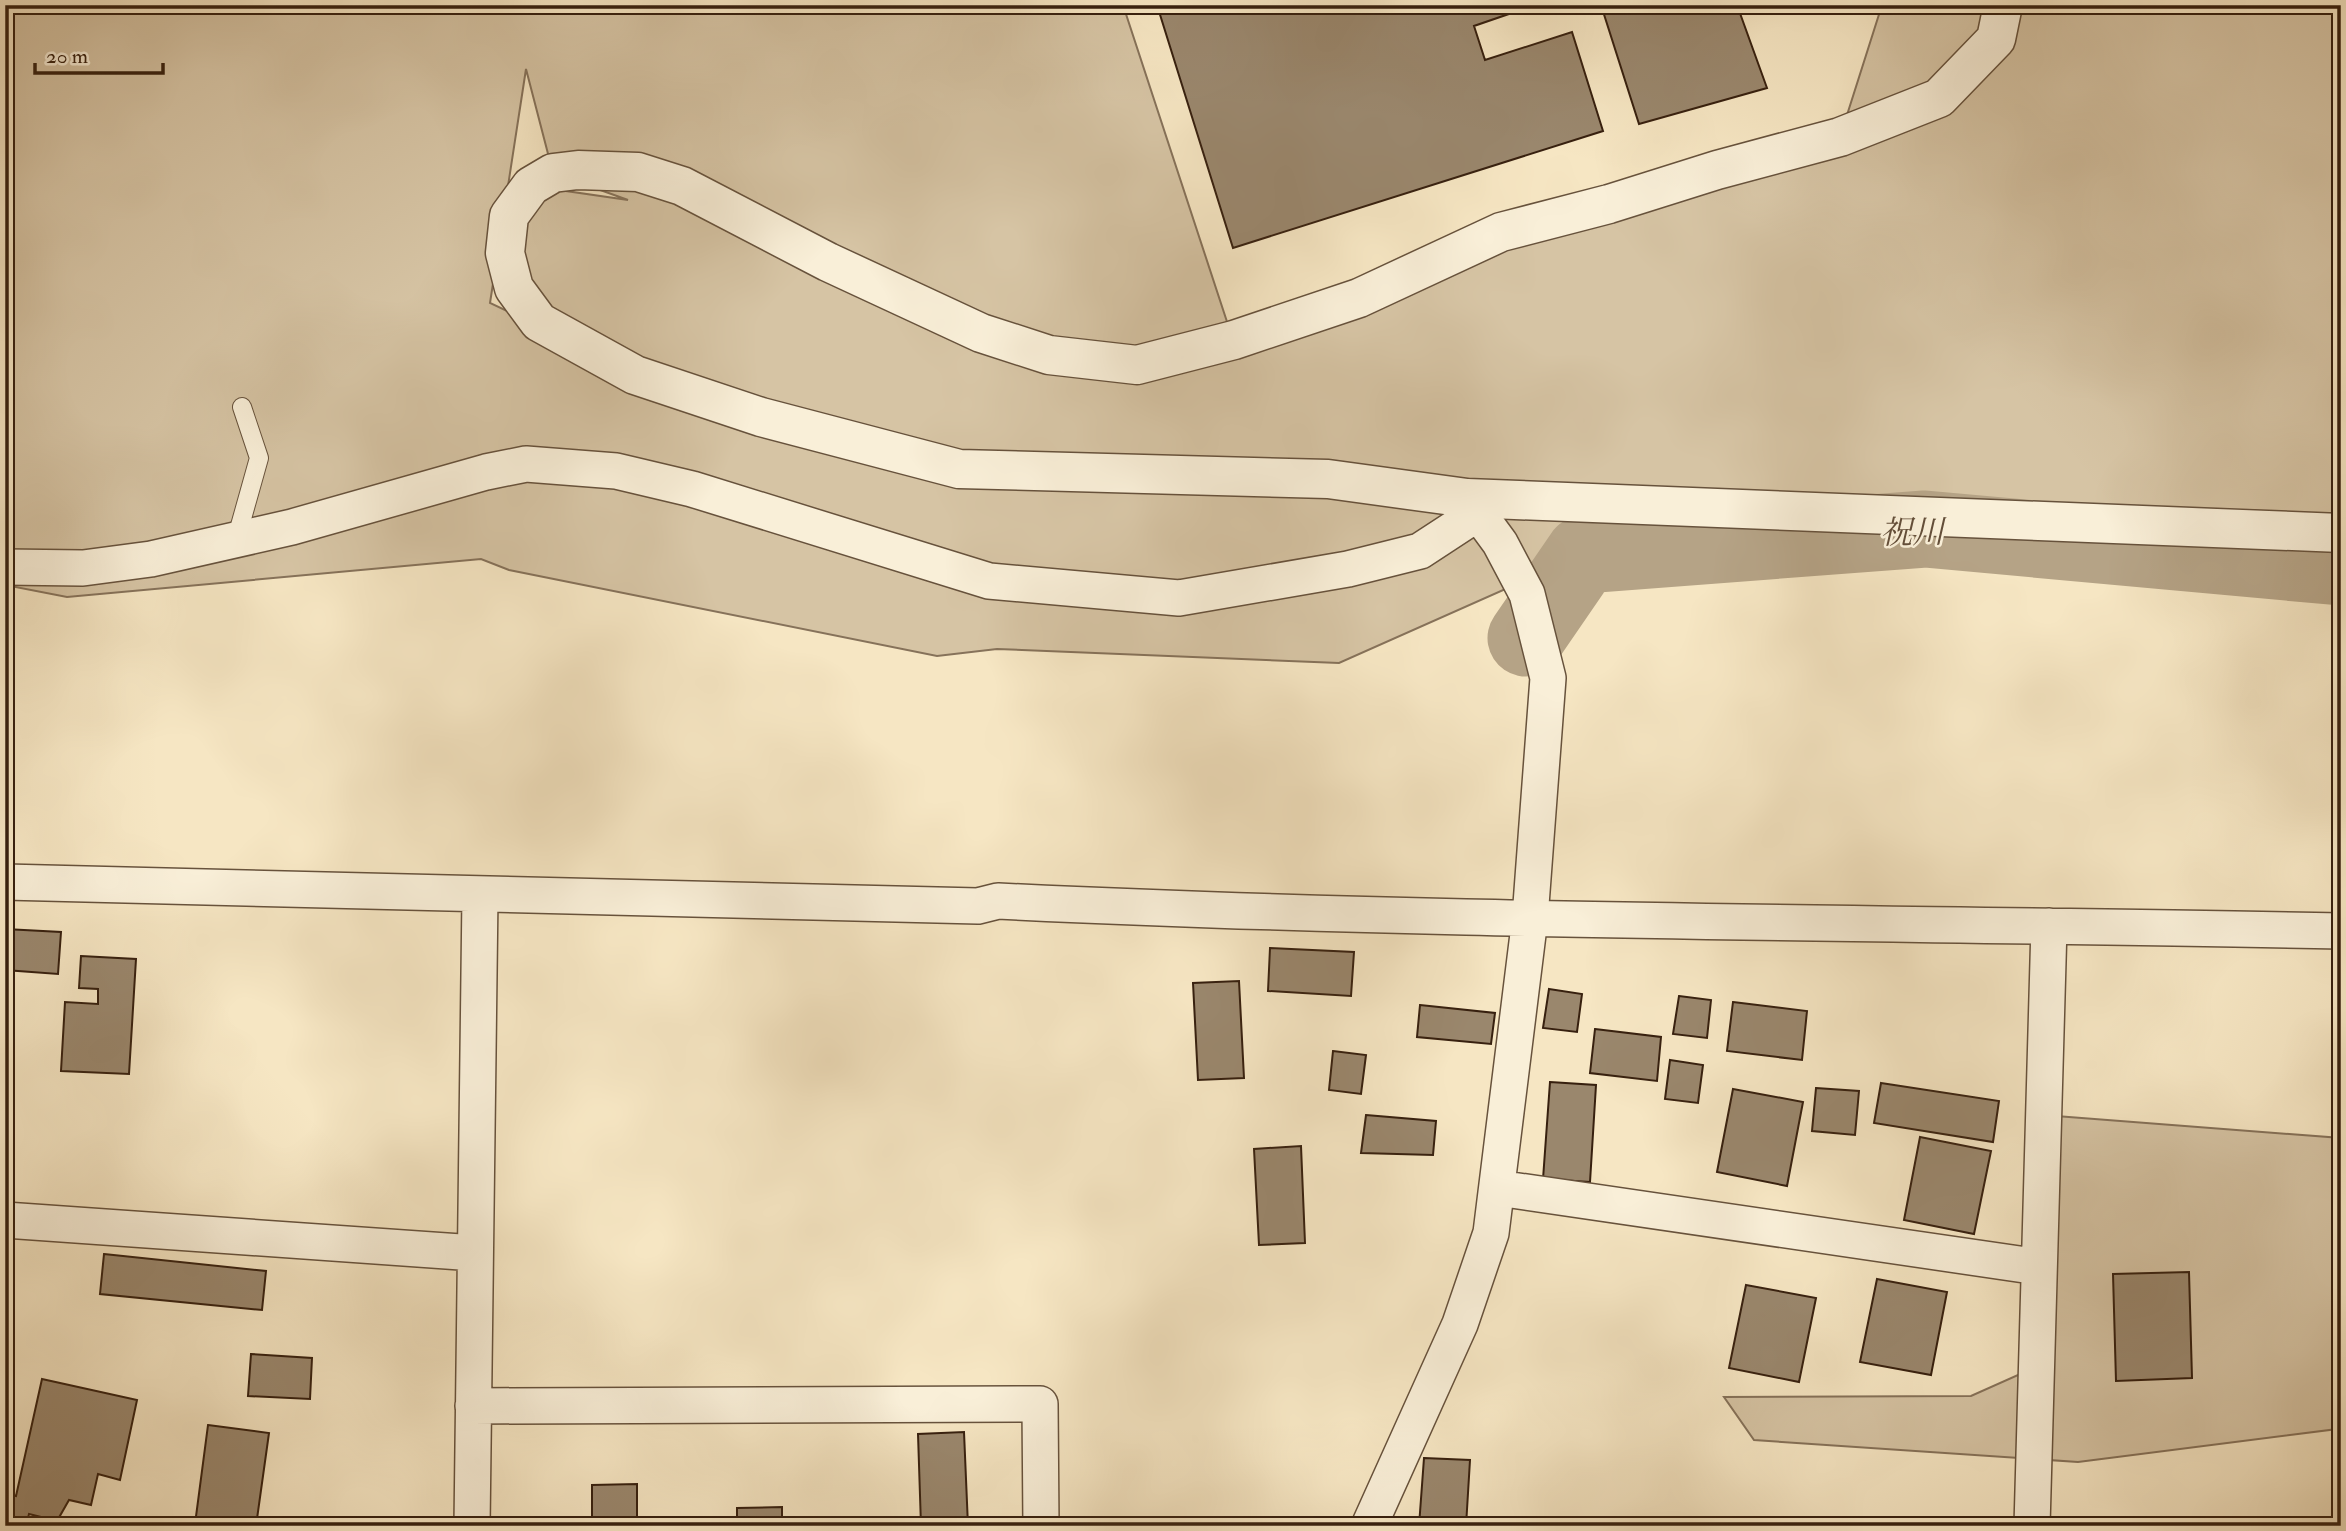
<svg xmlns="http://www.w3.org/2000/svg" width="2346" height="1531" viewBox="0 0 2346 1531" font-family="'IM FELL Double Pica','Noto Serif JP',serif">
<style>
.green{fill:#d6c4a4;stroke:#86725a;stroke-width:2;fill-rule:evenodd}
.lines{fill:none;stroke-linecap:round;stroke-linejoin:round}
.river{stroke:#b5a386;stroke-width:77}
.building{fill:#9a876d;stroke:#37200f;stroke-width:2}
.service-casing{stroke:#67523c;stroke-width:20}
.minor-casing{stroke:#67523c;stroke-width:38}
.tertiary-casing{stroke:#67523c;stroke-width:41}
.service{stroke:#f9efd8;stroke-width:18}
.minor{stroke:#f9efd8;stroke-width:35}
.tertiary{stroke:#f9efd8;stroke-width:38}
.labels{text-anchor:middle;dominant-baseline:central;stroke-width:5;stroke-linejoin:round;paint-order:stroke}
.water-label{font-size:32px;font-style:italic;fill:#634e39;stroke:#f9efd8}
</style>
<rect width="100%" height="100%" fill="#f6e6c3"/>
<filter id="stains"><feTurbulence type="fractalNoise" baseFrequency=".00286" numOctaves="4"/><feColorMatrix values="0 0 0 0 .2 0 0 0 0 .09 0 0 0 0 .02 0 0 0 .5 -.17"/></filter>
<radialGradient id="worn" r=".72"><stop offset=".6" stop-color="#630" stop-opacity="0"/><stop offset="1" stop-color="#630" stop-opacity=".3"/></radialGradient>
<path class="green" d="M5 5H1123L1233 340 1840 137 1882 5H2341V535L1925 529 1600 547 1339 663 997 649 937 656 509 570 481 559 67 597 5 585ZM526 69 553 173 628 200 531 186 514 288 589 349 490 303Z
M2043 1115 2341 1138V1233L2337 1261V1429L2078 1462 1754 1440 1724 1397 1971 1396 2036 1367Z"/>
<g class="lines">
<path class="river" d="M1526 638 1583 555 1925 529 2341 567"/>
</g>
<path class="building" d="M1157 5H1535L1474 26 1485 60 1572 32 1603 131 1233 248Z
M1601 5H1737L1767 88 1639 124Z
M5 929 61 932 58 974 5 970Z
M1270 948 1354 952 1351 996 1268 991Z
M81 956 136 959 129 1074 61 1071 65 1002 98 1004V989L79 988Z
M1239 981 1244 1078 1198 1080 1193 983Z
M1549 989 1582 994 1577 1032 1543 1028Z
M1679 996 1711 1000 1707 1038 1673 1034Z
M1733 1002 1807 1011 1802 1060 1727 1051Z
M1420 1005 1495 1013 1491 1044 1417 1037Z
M1595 1029 1661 1037 1657 1081 1590 1073Z
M1333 1051 1366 1055 1361 1094 1329 1090Z
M1670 1060 1703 1065 1698 1103 1665 1099Z
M1550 1082 1596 1085 1590 1182 1543 1179Z
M1881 1083 1999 1101 1993 1142 1874 1123Z
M1816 1088 1859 1091 1855 1135 1812 1131Z
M1733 1089 1803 1102 1787 1186 1717 1172Z
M1366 1115 1436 1121 1433 1155 1361 1153Z
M1920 1137 1991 1151 1974 1234 1904 1220Z
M1301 1146 1305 1243 1259 1245 1254 1149Z
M104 1254 266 1271 262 1310 100 1294Z
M2189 1272 2192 1378 2116 1381 2113 1274Z
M1877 1279 1947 1292 1931 1375 1860 1362Z
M1746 1285 1816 1298 1799 1382 1729 1368Z
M251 1354 312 1358 310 1399 248 1396Z
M42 1379 137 1400 120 1480 98 1474 91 1505 69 1500 57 1521 29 1514 26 1526H5V1494L16 1496Z
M208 1425 269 1433 256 1526 195 1524Z
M964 1432 968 1526H921L918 1434Z
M1424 1458 1470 1460 1466 1526H1419Z
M637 1484V1526H592V1485Z
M782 1507V1526H737V1508Z
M59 1519 89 1526H57Z"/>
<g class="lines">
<defs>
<path id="service" d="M236 540 259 458 242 407"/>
<path id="minor" d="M5 567 83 568 151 559 292 527 486 472 526 464 616 471 692 489 989 581 1179 598 1348 569 1420 551 1478 513
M5 882 978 906 998 901C1445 923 1893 922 2341 931
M1498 1188 2039 1267
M5 1220 475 1253
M473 1406 1040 1404 1041 1526
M472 1526 480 895
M1369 1526 1460 1324 1491 1233 1530 918 1548 678 1527 594 1500 543 1467 498
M2032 1526 2049 926"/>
<path id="tertiary" d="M2003 5 1996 39 1939 98 1840 137 1717 170 1609 204 1501 232 1359 298 1234 340 1137 365 1049 355 981 333 828 262 682 186 638 172 578 170 553 173 531 186 509 216 505 253 514 288 539 322 635 375 761 417 959 469 1328 479 1467 498 2341 533"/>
</defs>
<use href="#service" class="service-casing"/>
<use href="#minor" class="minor-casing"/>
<use href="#tertiary" class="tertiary-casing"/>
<use href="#service" class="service"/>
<use href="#minor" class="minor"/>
<use href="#tertiary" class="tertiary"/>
</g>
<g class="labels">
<g class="water-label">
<text transform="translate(1912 533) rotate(-1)">祝川</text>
</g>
</g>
<rect width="2346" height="1531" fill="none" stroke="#f6e6c3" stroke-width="28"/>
<rect x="7" y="7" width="2332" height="1517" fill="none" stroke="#37200f" stroke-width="3.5"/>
<rect x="14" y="14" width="2318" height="1503" fill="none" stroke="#37200f" stroke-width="2"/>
<path d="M35 63v10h128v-10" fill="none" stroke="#37200f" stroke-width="3.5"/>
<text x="46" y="63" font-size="21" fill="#37200f" stroke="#f9efd8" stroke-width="5" paint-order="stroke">20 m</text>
<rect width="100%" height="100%" filter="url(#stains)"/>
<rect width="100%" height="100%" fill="url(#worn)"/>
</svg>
